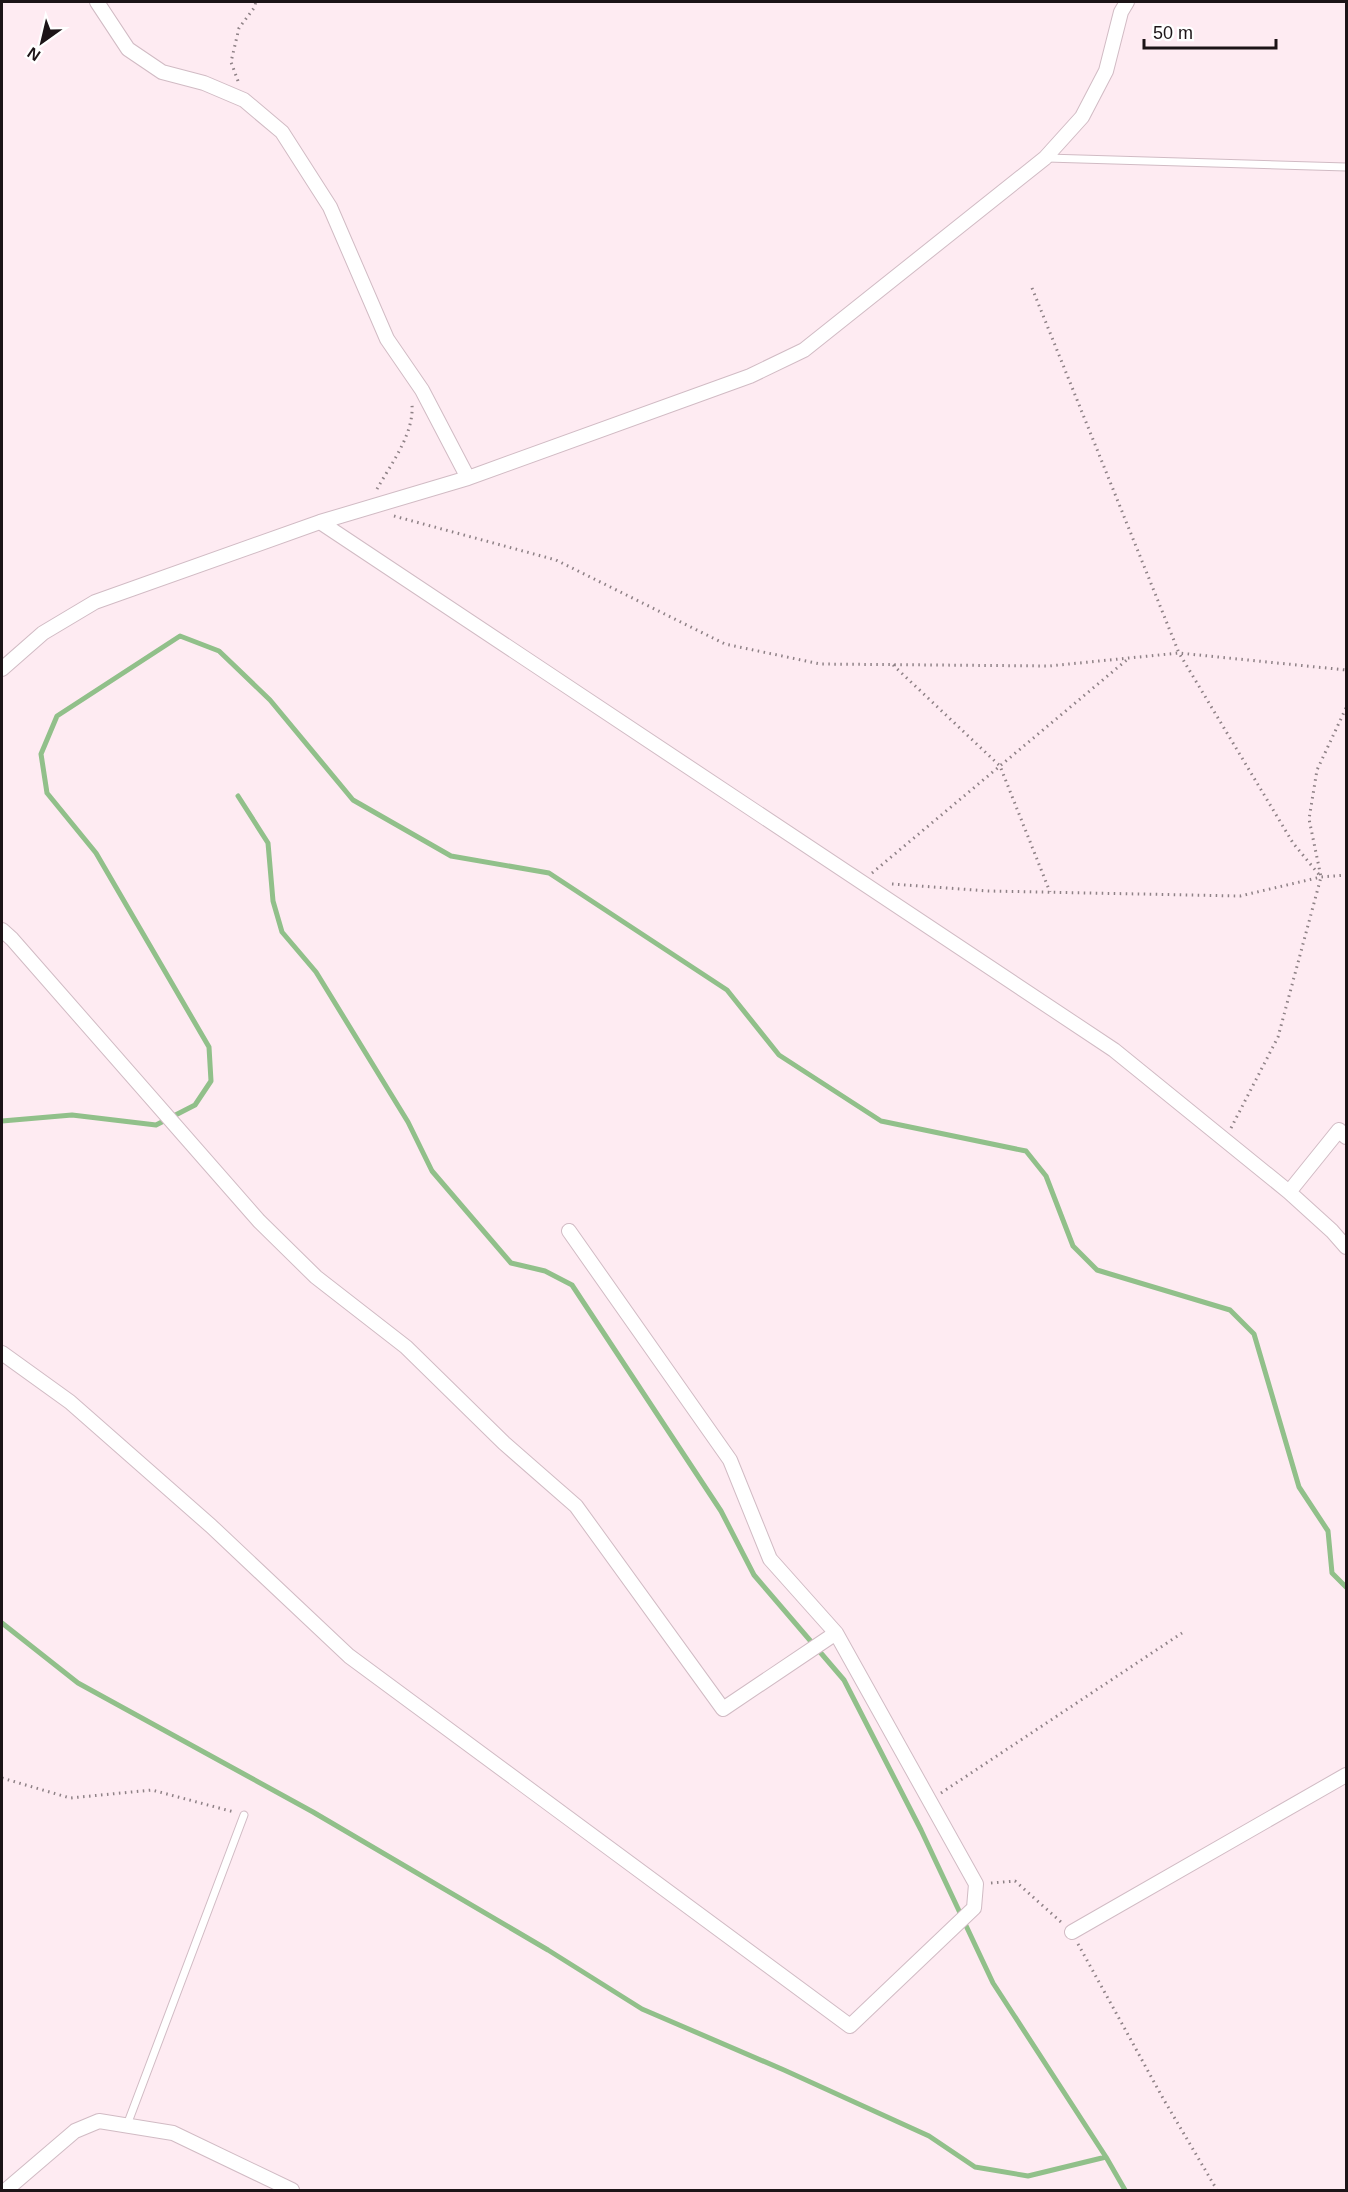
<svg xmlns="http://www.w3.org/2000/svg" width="1348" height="2192" viewBox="0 0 1348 2192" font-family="Arial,sans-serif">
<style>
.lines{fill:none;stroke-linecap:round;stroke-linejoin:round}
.stream{stroke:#91c08a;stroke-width:5}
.lane-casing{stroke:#d1bbc4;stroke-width:9}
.street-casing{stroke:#d1bbc4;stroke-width:16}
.path{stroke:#8e8186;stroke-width:3;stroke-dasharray:1.5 4.5;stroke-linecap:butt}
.lane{stroke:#fff;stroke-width:7}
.street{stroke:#fff;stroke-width:14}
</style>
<rect width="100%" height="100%" fill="#feebf2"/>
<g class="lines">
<path class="stream" d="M238 796 268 843 273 901 282 932 316 972 408 1122 432 1171 511 1263 545 1271 572 1285 721 1511 754 1575 844 1680 921 1830 993 1983 1106 2157 1125 2190
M2 1121 72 1115 156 1125 195 1105 211 1081 209 1047 96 853 47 793 41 754 57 716 180 636 219 651 270 700 353 800 451 856 549 873 727 990 779 1055 881 1121 1026 1151 1046 1176 1073 1246 1097 1270 1230 1310 1254 1334 1299 1487 1328 1531 1332 1573 1346 1587
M2 1623 78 1683 313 1812 548 1950 642 2009 784 2070 929 2136 975 2167 1028 2176 1106 2157"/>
<defs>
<path id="lane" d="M1047 158 1346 167
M127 2125 244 1815"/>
<path id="street" d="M97 2 128 49 162 72 204 83 244 100 282 132 330 207 387 339 422 390 468 478
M320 522 1114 1050 1289 1192 1332 1231 1346 1247
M2 669 43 633 95 602 320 522 468 478 750 376 804 350 1045 158 1082 117 1106 71 1121 12 1127 2
M2 930 12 939 259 1221 316 1277 406 1347 504 1443 576 1506 723 1709 836 1633
M1289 1192 1339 1130 1346 1137
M2 1353 70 1402 211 1526 349 1656 850 2026 974 1908 976 1884 836 1633 770 1559 730 1460 569 1231
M1072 1932 1346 1775
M6 2190 75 2131 99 2121 173 2133 292 2190"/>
</defs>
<use href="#lane" class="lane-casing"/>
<use href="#street" class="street-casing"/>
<path class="path" d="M238 81 231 62 239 28 254 8 256 2
M1032 288 1179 653 1293 843 1321 877
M377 489C391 464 414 434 412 405
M394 516 556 560 725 644 820 664 1049 666 1179 653 1346 670
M893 665 1000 766 1050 892
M872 873 1129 658
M892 884 988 891 1240 896 1321 877 1346 875
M1231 1128 1278 1037 1321 877 1309 819 1317 770 1346 708
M2 1778 70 1798 152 1790 234 1812
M941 1793 1182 1633
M991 1883 1015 1881 1061 1922
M1078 1944 1164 2100 1217 2190"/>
<use href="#lane" class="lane"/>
<use href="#street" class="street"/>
</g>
<rect width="1348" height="2192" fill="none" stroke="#1c1417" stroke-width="6"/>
<g transform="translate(42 42) rotate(214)" stroke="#ffffff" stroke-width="4.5" paint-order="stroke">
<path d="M0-4.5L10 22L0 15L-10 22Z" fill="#1c1417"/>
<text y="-9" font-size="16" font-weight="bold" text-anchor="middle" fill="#1c1417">N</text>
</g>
<path d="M1144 39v9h132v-9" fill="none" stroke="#1c1417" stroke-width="3"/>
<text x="1153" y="39" font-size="18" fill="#1c1417" stroke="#ffffff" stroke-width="4.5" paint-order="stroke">50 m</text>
</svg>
